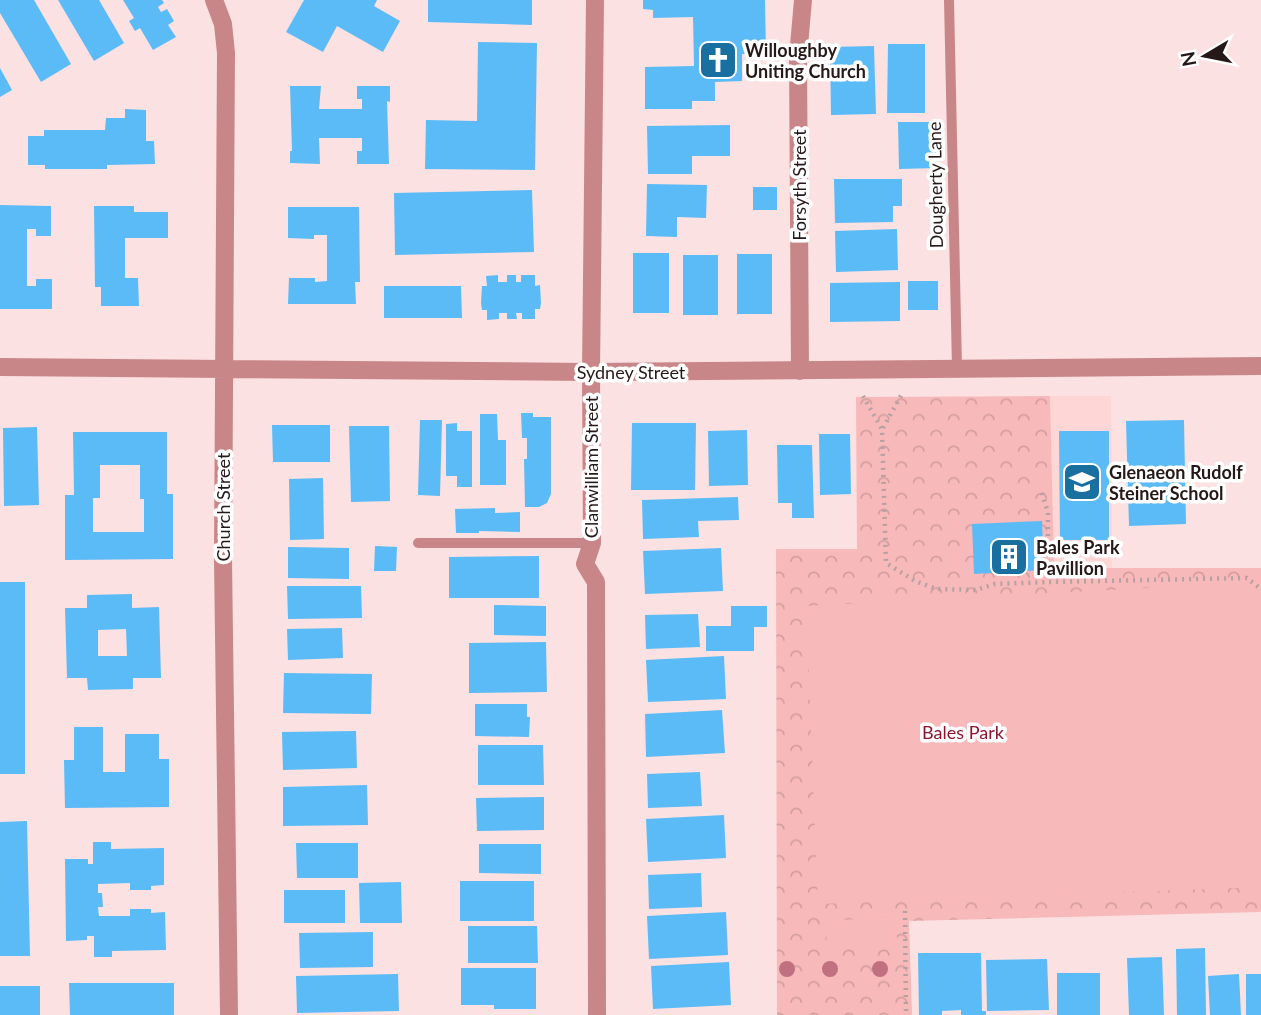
<svg xmlns="http://www.w3.org/2000/svg" width="1261" height="1015" viewBox="0 0 1261 1015" font-family="Lato,sans-serif">
<style>
.built{fill:#fed6d6}
.forest{fill:url(#forest-crowns)}
.pitch{fill:#f8b9bb}
.building{fill:#5bbbf6;fill-rule:evenodd}
.lines{fill:none;stroke-linecap:round;stroke-linejoin:round}
.path{stroke:#b7a0a1;stroke-width:4.5;stroke-dasharray:2 5;stroke-linecap:butt}
.service{stroke:#c98688;stroke-width:10}
.minor{stroke:#c98688;stroke-width:18}
.tree{fill:#c0707f}
.labels{text-anchor:middle;dominant-baseline:central;stroke-width:7;stroke-linejoin:round;paint-order:stroke}
.poi-label{font-size:18px;font-weight:bold;fill:#261818;stroke:#fff;text-anchor:start}
.street-label{font-size:18px;fill:#261818;stroke:#fff}
.park-label{font-size:18px;fill:#8f142e;stroke:#fff}
</style>
<defs>
<pattern id="forest-crowns" width="20" height="18" patternUnits="userSpaceOnUse" patternTransform="scale(1.75)"><rect width="20" height="18" fill="#f8b9bb"/><path d="M2 6a3 3 0 1 1 6 0M12 15a3 3 0 1 1 6 0" fill="none" stroke="#d49ea0"/></pattern>
</defs>
<rect width="100%" height="100%" fill="#fbe1e2"/>
<path class="built" d="M1050 396H1111L1112 569H1053Z"/>
<path class="forest" d="M1050 396 1054 568H1261V912L909 921 912 1015H777L776 549H857L856 397Z"/>
<path class="pitch" d="M1261 582V887L818 904 806 606Z
M896 917 897 941 827 945 825 921Z"/>
<path class="building" d="M0 0H34L71 64 41 82 0 13Z
M58 0H99L124 43 94 61Z
M123 0H162L164 3 158 7 161 12 167 9 174 21 168 25 176 37 153 50 140 28 135 31 129 21 134 18Z
M304 0H377L374 6 400 21 383 52 337 26 323 52 286 32Z
M428 0H532V25L428 22Z
M643 0H765L766 54H742V81L715 82V101H692V109H645V67L694 66 693 17 653 18V10L643 9Z
M478 42 537 43 535 170 425 169 426 120 477 121Z
M888 44H925V113H887Z
M874 46 876 114 831 115 830 47Z
M0 68 12 90 0 97Z
M290 86H321L319 109H362V99H357V86H390V102L387 101 389 164H357V151H362V138H319L320 164 290 163V151H292Z
M125 109 146 110V141H154L155 164 107 165V169H45V165H28V136H44V130H105L106 118H125Z
M898 122H936L937 168 899 169Z
M730 125V156H692V174H648L647 126Z
M834 179H902V206H893V222L835 223Z
M647 184 707 185 706 218 677 217V237L646 236Z
M753 187H777V210H753Z
M532 190 534 252 395 255 394 193Z
M0 205 51 206V236H36V229H27V286H36V279H52V309H0Z
M94 206H134V212H168V238H125V278H138L139 306H101V287H95Z
M288 207H359L360 282H355L356 304H288L289 278H315V282L327 281V235H314V239L288 238Z
M897 229 898 270 836 272 835 231Z
M633 253H669V313H633Z
M737 254H772V314H737Z
M683 255H718V315H683Z
M498 275V282H507V275H516V282H521V275H535V286L540 285 541 303 540 309H535V319H522V313H516L517 319H507V313H499V319L487 320V310H482L481 303 482 286H487L486 276Z
M908 281H938V310H908Z
M900 282V321L830 322V283Z
M384 286H461L462 318H384Z
M521 413H533V417H551V494L547 503 539 507H525L524 459H527V438H522Z
M480 414H497L498 440H506V485H480Z
M420 420H442L440 496 418 495Z
M1184 420 1186 524 1129 526 1126 421Z
M457 423V431H472V487H457V476H446V424Z
M632 423H696L695 490H631Z
M272 425H330V462H273Z
M349 426H389L390 501 351 502Z
M37 427 39 505 4 506 3 428Z
M747 430 748 485 709 486 708 431Z
M1059 431H1109V540H1060Z
M73 432H167V494H173V559L65 560V495H74ZM100 465H140V499H144V532H93V498H100Z
M819 434H850L851 494 820 495Z
M777 445H812L814 518H792V503H778Z
M323 478 324 539 290 540 289 479Z
M738 497 739 520 698 521 699 537 643 539 642 500Z
M495 508V513L520 512V532L479 531V533H456L455 509Z
M1042 521 1044 570 974 574 972 524Z
M375 546 397 547 396 571H374Z
M288 547 349 548V579L288 578Z
M721 548 723 591 645 594 643 551Z
M539 556V598H449V557Z
M0 582H25V774H0Z
M287 586H361L362 618 288 619Z
M132 594V608L159 607 161 678H133V689L88 690 87 678H67L65 608H87V595ZM126 629 127 656H98V630Z
M494 605 546 606V636L494 635Z
M731 606H767V627H754V651H706V626H731Z
M698 614 700 647 646 649 645 615Z
M342 628 343 658 288 660 287 629Z
M546 642 547 692 469 693V643Z
M724 656 726 699 648 702 646 660Z
M284 673 372 674 371 714 283 713Z
M475 704H527V717H530L529 737 475 736Z
M722 710 725 753 646 757 645 714Z
M74 727H103V772H125V734H159V759H169V807L65 808 64 760H74Z
M356 731 357 768 283 770 282 732Z
M478 745H543L544 785H478Z
M700 772 702 806 648 808 647 774Z
M367 785 368 825 283 826V787Z
M544 797V830L477 831 476 798Z
M724 815 726 858 648 862 646 819Z
M27 821 30 956H0V822Z
M93 842H111V849L164 848V885L151 886V890H130V883L98 884V893H102L103 907H98L99 916H130V909H151V913L165 912 166 950 112 951V957H94V936H87V940L66 941 65 859H88V864H93Z
M296 843H358V878H297Z
M479 844H541V874L479 873Z
M701 873 702 907 649 909 648 875Z
M460 881H534V921H460Z
M401 882 402 923H360L359 883Z
M284 890H345V923H284Z
M726 912 728 955 649 959 647 916Z
M468 926H537L538 963H468Z
M373 932V967L300 968 299 933Z
M1205 948 1206 1015H1177L1176 949Z
M918 953H981L982 1011H986V1015H961V1010L942 1011V1015H919Z
M1162 957 1164 1015H1129L1127 958Z
M1047 959 1049 1010 987 1011 986 960Z
M729 962 731 1005 653 1009 651 966Z
M461 968H536V1009H494V1005H461Z
M1057 973H1100V1015H1057Z
M398 974 399 1011 297 1013 296 976Z
M1239 974 1241 1015H1210L1208 976Z
M1246 974H1261V1015H1246Z
M69 983H174V1015H70Z
M0 986H40V1015H0Z"/>
<g class="lines">
<path class="path" d="M863 396 882 429 886 563 915 581 937 589 976 590 995 584 1048 582
M883 428 903 392
M1042 493 1048 513V582L1247 578 1261 589
M905 911 906 1015"/>
<path class="service" d="M949 0 957 368
M418 543H592"/>
<path class="minor" d="M214 0 223 24 226 53 223 559 229 1015
M595 0 591 372 592 543 585 564 596 582 597 1015
M0 367 591 372 1261 366
M800 371 798 57 803 0"/>
</g>
<g class="tree">
<circle cx="787" cy="969" r="8"/>
<circle cx="830" cy="969" r="8"/>
<circle cx="880" cy="969" r="8"/>
</g>
<defs>
<symbol id="church-square" viewBox="-11 -11 22 22"><rect x="-9" y="-9" width="18" height="18" rx="4" fill="#1970a0" stroke="#fff"/><path d="M-1.2-6h2.4v3.5h3.3v2.4h-3.3V6h-2.4V-.1h-3.3v-2.4h3.3Z" fill="#fff"/></symbol>
<symbol id="school-square" viewBox="-11 -11 22 22"><rect x="-9" y="-9" width="18" height="18" rx="4" fill="#1970a0" stroke="#fff"/><path d="M0-5L7-2L0 1L-7-2ZM-4 1L0 2.5L4 1V4Q0 6-4 4Z" fill="#fff"/></symbol>
<symbol id="building-square" viewBox="-11 -11 22 22"><rect x="-9" y="-9" width="18" height="18" rx="4" fill="#1970a0" stroke="#fff"/><path d="M-4-6H4V6H1V3H-1V6H-4ZM-2.5-4.3h1.7v1.8h-1.7ZM.8-4.3h1.7v1.8H.8ZM-2.5-1h1.7V.8h-1.7ZM.8-1h1.7V.8H.8Z" fill="#fff"/></symbol>
</defs>
<g fill-rule="evenodd">
<use href="#church-square" x="696" y="38" width="44" height="44"/>
<use href="#school-square" x="1060" y="460" width="44" height="44"/>
<use href="#building-square" x="987" y="535" width="44" height="44"/>
</g>
<g class="labels">
<g class="poi-label">
<text x="745" y="50">Willoughby<tspan x="745" dy="21">Uniting Church</tspan></text>
<text x="1109" y="472">Glenaeon Rudolf<tspan x="1109" dy="21">Steiner School</tspan></text>
<text x="1036" y="547">Bales Park<tspan x="1036" dy="21">Pavillion</tspan></text>
</g>
<g class="street-label">
<text transform="translate(799 185) rotate(-90)">Forsyth Street</text>
<text transform="translate(935 185) rotate(-91)">Dougherty Lane</text>
<text x="631" y="372">Sydney Street</text>
<text transform="translate(591 467) rotate(-90)">Clanwilliam Street</text>
<text transform="translate(223 507) rotate(-90)">Church Street</text>
</g>
<g class="park-label">
<text x="963" y="732">Bales Park</text>
</g>
</g>
<g transform="translate(1205 56) rotate(260)" stroke="#ffffff" stroke-width="5" paint-order="stroke">
<path d="M0-5L12 26L0 18L-12 26Z" fill="#261818"/>
<text y="-10" font-size="19" font-weight="bold" text-anchor="middle" fill="#261818">N</text>
</g>
</svg>
